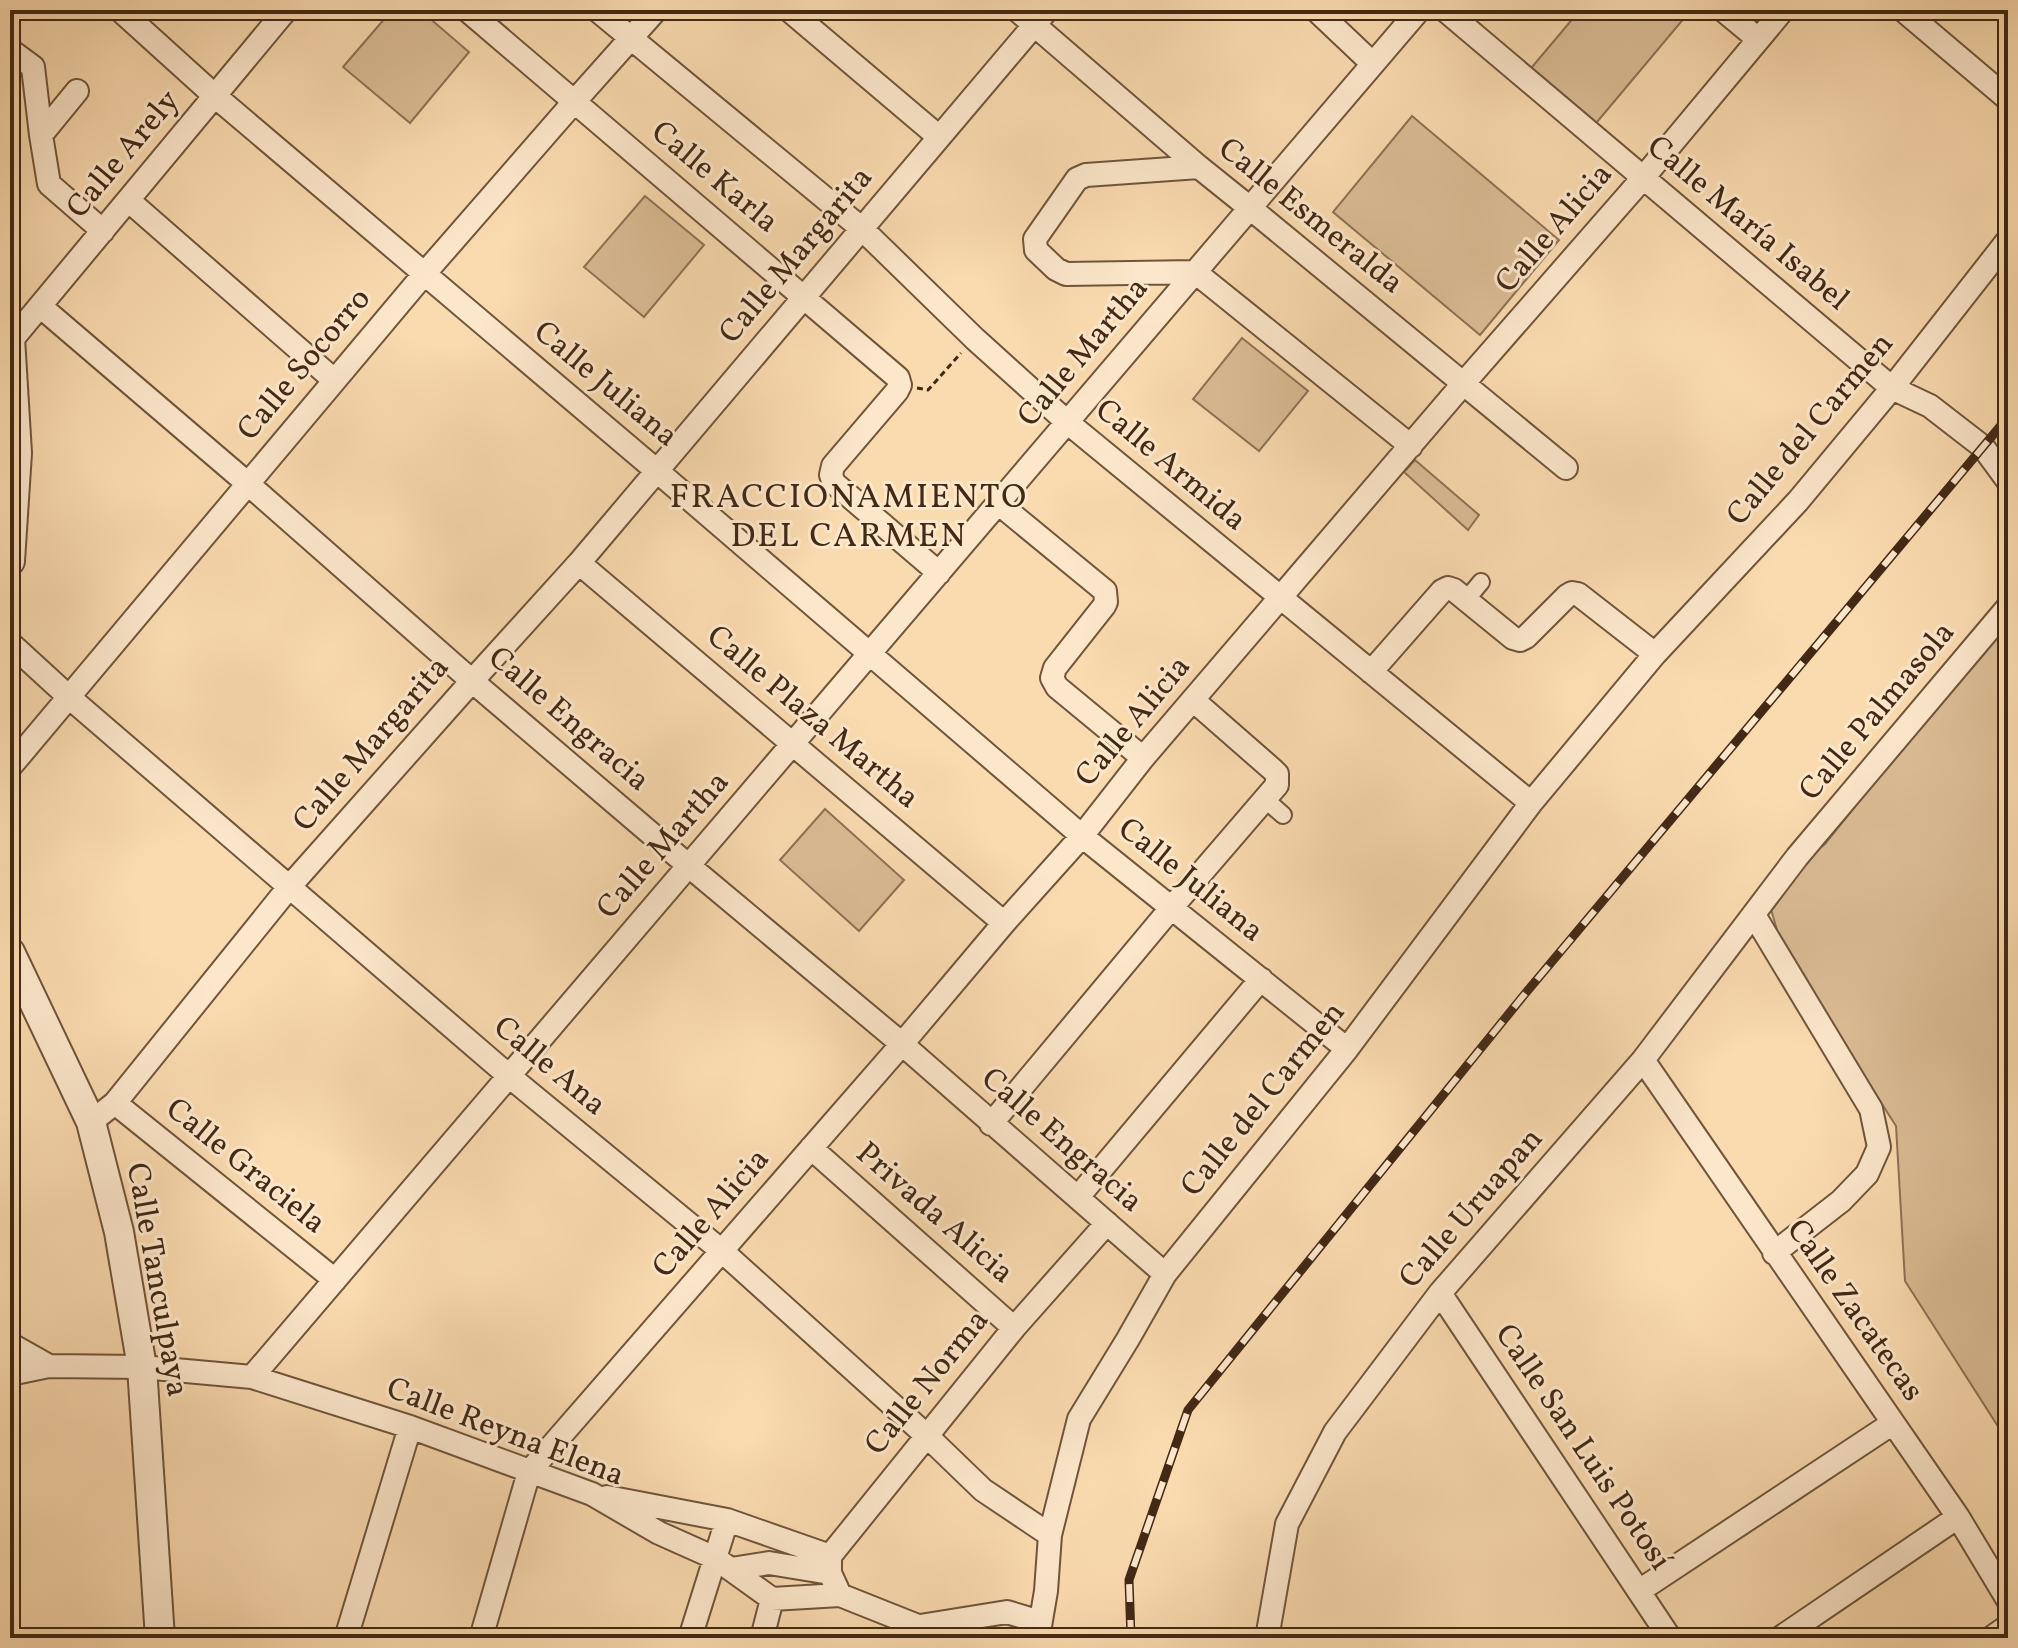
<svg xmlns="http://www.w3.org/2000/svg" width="2018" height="1648" viewBox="0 0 2018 1648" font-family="Vollkorn,serif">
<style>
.green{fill:#dbbc95;stroke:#8e7256;stroke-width:2}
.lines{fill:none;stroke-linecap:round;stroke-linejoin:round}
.pedestrian-casing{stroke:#70553c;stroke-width:20}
.minor-casing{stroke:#70553c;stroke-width:26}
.tertiary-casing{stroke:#70553c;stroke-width:32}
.path{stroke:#422916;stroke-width:3;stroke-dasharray:6 4;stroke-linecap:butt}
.pedestrian{stroke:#fce7cb;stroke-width:16}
.minor{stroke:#fce7cb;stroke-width:22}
.tertiary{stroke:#fce7cb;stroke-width:28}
.rail-casing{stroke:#422916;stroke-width:9}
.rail{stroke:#fce7cb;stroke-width:6;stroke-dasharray:18;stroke-linecap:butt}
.labels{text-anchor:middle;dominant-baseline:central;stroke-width:6;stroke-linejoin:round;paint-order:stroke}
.street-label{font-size:32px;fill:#422916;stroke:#fce7cb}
.neighbourhood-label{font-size:34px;letter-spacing:2px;fill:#422916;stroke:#fce7cb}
</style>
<rect width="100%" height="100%" fill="#fadaaf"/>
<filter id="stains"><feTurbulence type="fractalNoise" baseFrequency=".0025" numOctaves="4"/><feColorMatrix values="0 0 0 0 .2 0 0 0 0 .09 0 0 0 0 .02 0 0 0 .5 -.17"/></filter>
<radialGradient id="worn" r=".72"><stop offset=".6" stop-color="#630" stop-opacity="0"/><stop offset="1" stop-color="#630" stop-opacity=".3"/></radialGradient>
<path class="green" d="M392 10H420L469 52 410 123 343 67Z
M1580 10H1691L1592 128 1527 73Z
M1412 116 1559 240 1480 335 1333 212Z
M645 196 704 245 644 317 584 267Z
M1242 338 1308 391 1259 451 1193 399Z
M1415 460 1479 515 1468 530 1404 472Z
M2008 615V1442L1905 1281 1896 1126 1782 947 1770 906 1793 869 1825 844Z
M825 809 904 880 859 931 780 860Z"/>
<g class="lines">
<defs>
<path id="pedestrian" d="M1466 600 1481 582
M1266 800 1283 815"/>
<path id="minor" d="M120 10 215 96 657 471 1082 836 1347 1049
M467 10 898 378 900 385 897 391 833 466 831 475 834 483 939 573
M597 10 861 228 975 339 1067 422 1531 803
M789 10 939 137
M1017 10 1199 167 1250 208 1566 468
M1316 10 1373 64
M1445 10 1892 388 1930 406 1983 447 2008 481
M1723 10 1758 39
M1903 10 2008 99
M10 50 33 67 41 135 49 184 103 231
M41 135 77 91
M1199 167 1086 175 1077 179 1035 239 1036 250 1056 269 1066 274 1195 272 1411 446
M128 200 334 380
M40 306 247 483 472 681 689 866 902 1044 1165 1274
M10 342 286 10
M998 503 1105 591 1106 602 1104 606 1055 668 1052 678 1057 687 1143 758
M579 563 1004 923
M10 643 70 698 509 1076 723 1252 927 1436 983 1490 1050 1535
M1655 654 1798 501 1892 388 2008 240
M10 767 425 273 574 102 656 10
M1754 915 1871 1109 1879 1147 1867 1174 1841 1201 1774 1253
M1643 1060 1958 1517 2008 1600
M115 1103 335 1280
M91 1122 115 1103 290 886 472 681 579 563 1047 10
M991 1124 1172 907 1277 785V774L1273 770 1193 700
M811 1148 1014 1328
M1078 1197 1261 979
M1440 1293 1670 1638
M10 1344 49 1366
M10 1374 49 1366 142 1367 252 1377 410 1427 592 1494 659 1533 715 1558 772 1599 840 1595 948 1638
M252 1377 1419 10
M607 1497 727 1520 830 1556
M731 1569 769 1563 830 1573
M1639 1591 1893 1423
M840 1595 830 1573V1556L1014 1328 1107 1223
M920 1626 1007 1612 1040 1622
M346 1638 410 1427
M481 1638 529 1472 902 1044 1004 923 1082 836 1143 758 1463 384 1643 178 1783 10
M690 1638 727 1520
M762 1638 772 1599
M1038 1638 1046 1591 1050 1535 1079 1419 1128 1339 1165 1274 1347 1049 1531 803 1655 654 1578 594 1572 593 1567 596 1526 637 1520 640 1513 638 1454 590 1448 588 1442 591 1371 672
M1267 1638 1287 1524 1335 1432 1440 1293 1643 1060 1797 857 2008 607
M1780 1638 1958 1517
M1991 1638 2008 1626"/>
<path id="tertiary" d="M10 338 17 453 10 561
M10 952 91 1122 119 1232 142 1367 160 1638"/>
</defs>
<use href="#pedestrian" class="pedestrian-casing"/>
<use href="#minor" class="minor-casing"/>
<use href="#tertiary" class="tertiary-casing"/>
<path class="path" d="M917 388 928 390 961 353"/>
<use href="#pedestrian" class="pedestrian"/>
<use href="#minor" class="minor"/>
<use href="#tertiary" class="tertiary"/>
<defs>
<path id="rail" d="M1131 1638 1129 1580 1188 1410 1524 995 2008 417"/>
</defs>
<use href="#rail" class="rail-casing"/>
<use href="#rail" class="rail"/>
</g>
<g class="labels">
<g class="street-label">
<text transform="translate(124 155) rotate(-50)">Calle Arely</text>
<text transform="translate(714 178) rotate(40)">Calle Karla</text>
<text transform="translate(1310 217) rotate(39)">Calle Esmeralda</text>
<text transform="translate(1747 224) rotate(40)">Calle María Isabel</text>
<text transform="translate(1555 229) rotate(-49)">Calle Alicia</text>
<text transform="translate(797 256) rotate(-50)">Calle Margarita</text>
<text transform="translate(1084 353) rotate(-50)">Calle Martha</text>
<text transform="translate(305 365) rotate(-50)">Calle Socorro</text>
<text transform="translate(605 385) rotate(40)">Calle Juliana</text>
<text transform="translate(1811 430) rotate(-50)">Calle del Carmen</text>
<text transform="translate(1170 466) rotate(40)">Calle Armida</text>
<text transform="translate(1878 712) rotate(-50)">Calle Palmasola</text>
<text transform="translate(812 718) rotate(40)">Calle Plaza Martha</text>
<text transform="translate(568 720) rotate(41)">Calle Engracia</text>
<text transform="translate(1134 722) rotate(-50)">Calle Alicia</text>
<text transform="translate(372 745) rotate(-49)">Calle Margarita</text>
<text transform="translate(664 846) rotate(-49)">Calle Martha</text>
<text transform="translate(1190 881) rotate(39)">Calle Juliana</text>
<text transform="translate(549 1067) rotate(40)">Calle Ana</text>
<text transform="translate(1264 1100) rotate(-51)">Calle del Carmen</text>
<text transform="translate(1061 1141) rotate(41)">Calle Engracia</text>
<text transform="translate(245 1167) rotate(39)">Calle Graciela</text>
<text transform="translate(1472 1209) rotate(-49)">Calle Uruapan</text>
<text transform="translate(712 1214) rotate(-49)">Calle Alicia</text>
<text transform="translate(934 1214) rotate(41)">Privada Alicia</text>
<text transform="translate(156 1280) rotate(80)">Calle Tanculpaya</text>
<text transform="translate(1854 1311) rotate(55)">Calle Zacatecas</text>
<text transform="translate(928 1383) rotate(-51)">Calle Norma</text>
<text transform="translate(505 1433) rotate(21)">Calle Reyna Elena</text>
<text transform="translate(1582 1448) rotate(56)">Calle San Luis Potosí</text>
</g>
<g class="neighbourhood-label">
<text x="849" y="498">FRACCIONAMIENTO<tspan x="849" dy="39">DEL CARMEN</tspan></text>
</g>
</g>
<rect width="2018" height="1648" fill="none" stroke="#fadaaf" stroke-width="40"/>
<rect x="12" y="12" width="1994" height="1624" fill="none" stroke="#422916" stroke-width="4"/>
<rect x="20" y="20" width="1978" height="1608" fill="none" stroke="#422916" stroke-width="2"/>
<rect width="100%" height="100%" filter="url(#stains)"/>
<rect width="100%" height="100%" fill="url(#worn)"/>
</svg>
